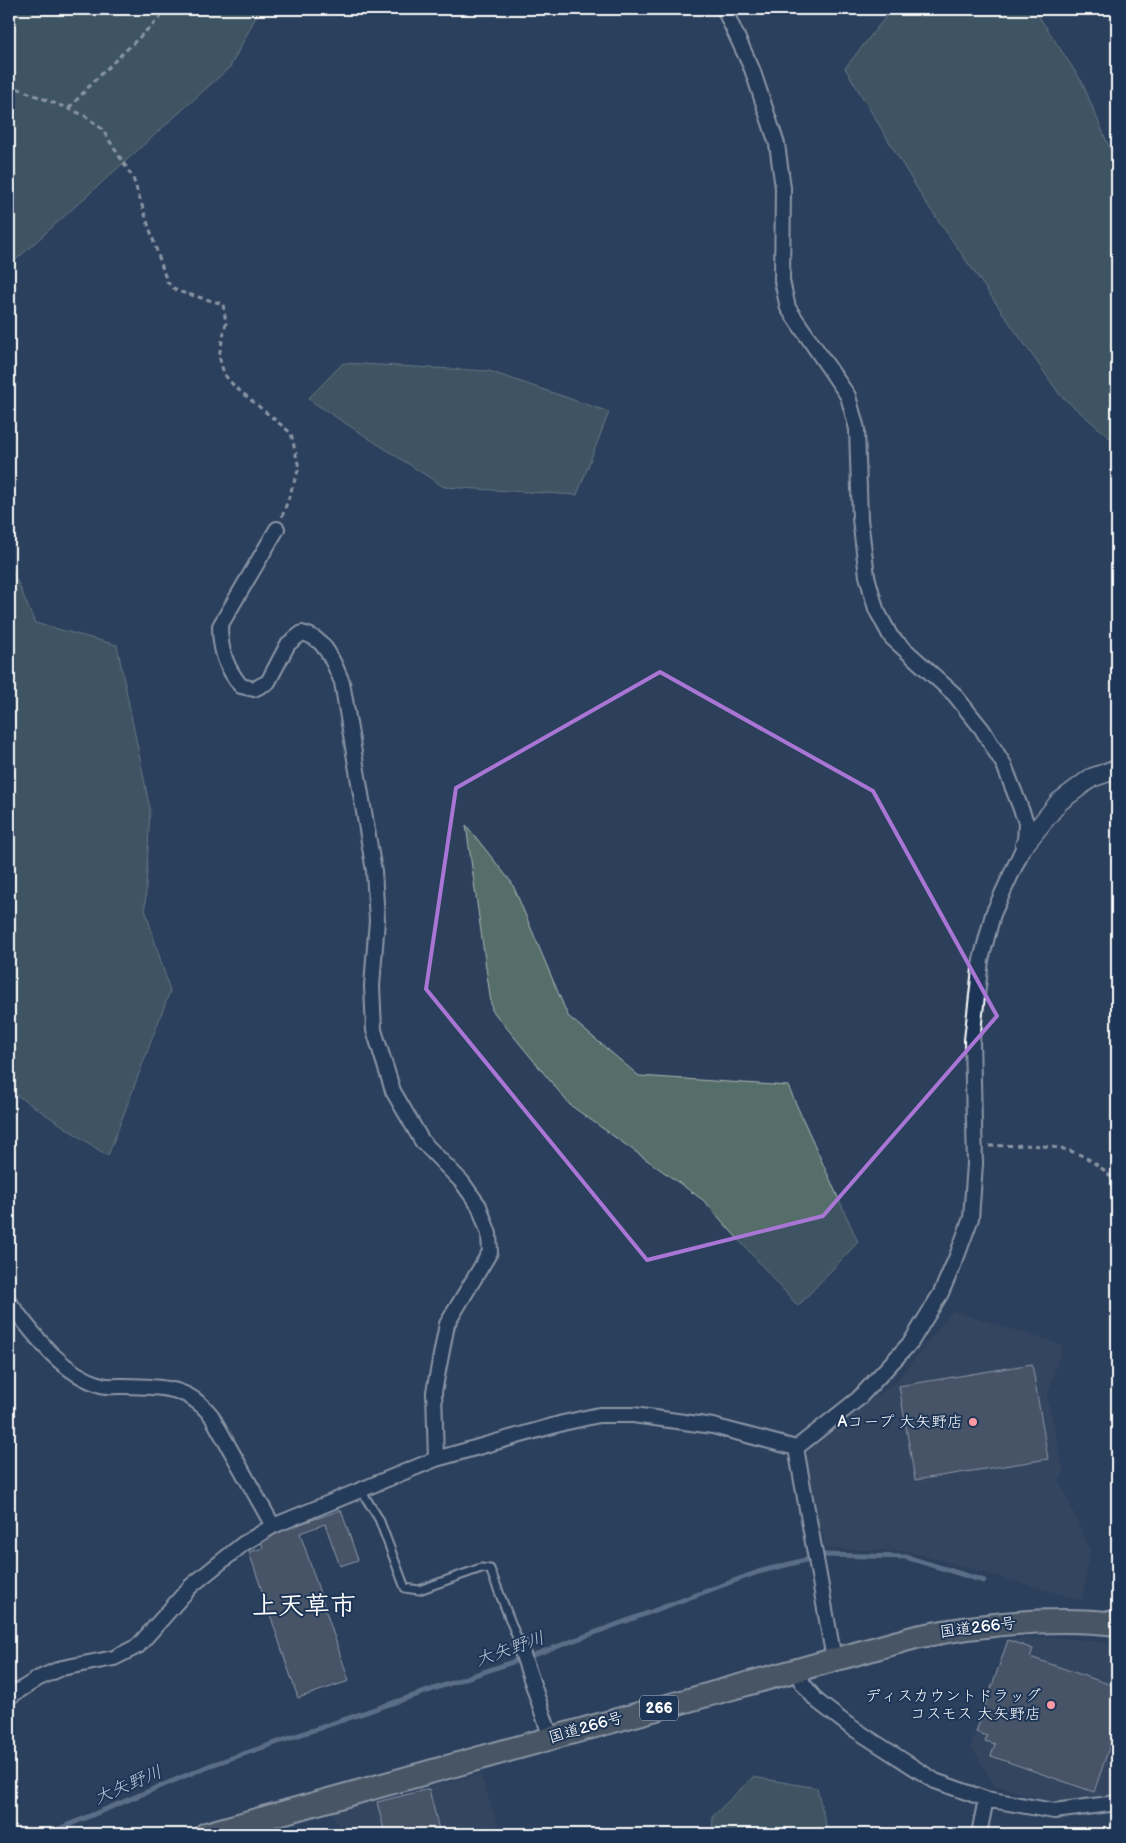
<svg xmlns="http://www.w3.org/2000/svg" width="1126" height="1843" viewBox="0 0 1126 1843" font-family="'Balsamiq Sans','Klee One',sans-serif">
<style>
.built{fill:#3e4d63}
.green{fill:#576e6a;stroke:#abb6b4}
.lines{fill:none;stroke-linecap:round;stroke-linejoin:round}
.stream{stroke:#92a6bc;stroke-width:5}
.building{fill:#686b72;stroke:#fff}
.service-casing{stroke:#fff;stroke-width:11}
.minor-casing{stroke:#fff;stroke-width:18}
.tertiary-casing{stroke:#fff;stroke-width:21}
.trunk-casing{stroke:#fff;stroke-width:26}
.path{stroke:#fff;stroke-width:3;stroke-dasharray:5 4;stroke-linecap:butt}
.service{stroke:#1d3557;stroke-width:7}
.minor{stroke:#1d3557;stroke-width:14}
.tertiary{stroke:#1d3557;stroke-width:18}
.trunk{stroke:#6c706d;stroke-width:22}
.marked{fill:none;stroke:#a976d5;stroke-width:4;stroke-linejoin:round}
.poi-dot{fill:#ff9aa2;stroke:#1d3557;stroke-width:2}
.labels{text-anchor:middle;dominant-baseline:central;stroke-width:4;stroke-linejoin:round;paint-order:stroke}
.shield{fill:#1d3557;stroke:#bbc2cd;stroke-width:1}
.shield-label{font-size:15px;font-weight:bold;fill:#fff}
.poi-label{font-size:16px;fill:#fff;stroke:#1d3557;text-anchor:end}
.street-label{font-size:16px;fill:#fff;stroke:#1d3557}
.water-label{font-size:18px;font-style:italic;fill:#b7c4d3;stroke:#1d3557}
.town-label{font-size:26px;font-weight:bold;fill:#fff;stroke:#1d3557}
</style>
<rect width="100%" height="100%" fill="#2c405c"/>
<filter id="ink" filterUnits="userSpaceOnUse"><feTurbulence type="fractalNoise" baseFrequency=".02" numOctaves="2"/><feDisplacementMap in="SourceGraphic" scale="10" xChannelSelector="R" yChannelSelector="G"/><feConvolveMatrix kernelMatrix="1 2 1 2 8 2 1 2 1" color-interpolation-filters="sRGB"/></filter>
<g filter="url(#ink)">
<path class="built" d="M953 1311 1063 1345 1047 1396 1064 1474 1059 1480 1090 1550 1082 1600 908 1551 826 1549 806 1474 805 1462 809 1449 815 1438 895 1383Z
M1053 1637 1104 1642 1117 1649V1795L1051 1803 995 1785 971 1746 1007 1640Z
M480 1774 501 1834H342L331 1812Z"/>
<path class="green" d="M9 9H260L230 67 9 266Z
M892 9H1034L1082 82 1117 166V444L1060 395 924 200 845 68Z
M343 363 489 371 609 412 577 495 444 487 308 399Z
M9 562 35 623 117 645 150 809 145 909 170 991 108 1156 9 1090Z
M466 825 512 883 568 1016 639 1076 788 1086 858 1242 798 1306 703 1200 570 1105 492 1010Z
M753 1777 817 1788 828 1834H712L713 1816Z"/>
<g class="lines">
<path class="stream" d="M54 1831 211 1765 548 1650 758 1572 825 1555 906 1557 984 1581"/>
</g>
<path class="building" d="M1032 1364 1048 1459 915 1480 899 1386Z
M341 1510 358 1560 340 1566 325 1524 300 1533 349 1681 298 1698 249 1552 263 1548 260 1538Z
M1008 1640 1033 1649 1030 1657 1117 1687V1724L1094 1792 991 1756 995 1744 985 1741 987 1736 976 1732Z
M429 1789 440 1834H385L377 1802Z
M463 1831 464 1834H448Z"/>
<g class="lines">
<defs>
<path id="service" d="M360 1489 379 1519 405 1588 419 1590 481 1568 490 1569 519 1643"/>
<path id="minor" d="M724 9 752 69 777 144 783 188 782 281 788 308 848 396 857 429 860 519 867 576 876 609 891 637 954 694 982 729 1004 765 1026 822 1025 844 993 914 981 960 972 1040 975 1164 971 1218 957 1256 941 1293 911 1342 858 1399 796 1448
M277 529 220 626C220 650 226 668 241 686L254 689 268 682 288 644 302 633C326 638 333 662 342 682L374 871 377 920 372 986 374 1030 393 1091 422 1141 462 1182 479 1206 489 1234 490 1252 447 1324 434 1392 436 1459
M9 1302C33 1333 60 1373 101 1385 108 1387 117 1386 124 1386 160 1387 186 1385 211 1415L273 1526
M796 1448 834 1659
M519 1643 551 1738
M798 1669 803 1684 817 1701 848 1725 935 1781 986 1799 1054 1811 1117 1803
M9 1697 39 1678 62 1668 114 1658 138 1646 191 1586 243 1544 273 1526 436 1459 563 1423 599 1415H633L713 1426 796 1448
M979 1834 986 1799"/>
<path id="tertiary" d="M1025 844 1059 802 1091 778 1117 769"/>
<path id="trunk" d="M206 1834 916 1637C982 1624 1050 1616 1117 1624"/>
</defs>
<use href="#service" class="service-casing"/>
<use href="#minor" class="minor-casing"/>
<use href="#tertiary" class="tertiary-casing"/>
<use href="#trunk" class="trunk-casing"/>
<path class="path" d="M9 85 84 115 102 129 133 178 167 282 177 291 223 304 226 323 219 356 224 374 234 386 291 433 299 468 282 517
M69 108 98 77 169 9
M989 1146C1043 1145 1078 1140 1117 1183"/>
<use href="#service" class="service"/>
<use href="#minor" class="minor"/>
<use href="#tertiary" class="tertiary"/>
<use href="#trunk" class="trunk"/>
</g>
</g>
<path d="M0 0H1126V1843H0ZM660 672 873 791 997 1016 823 1216 647 1260 426 989 456 788Z" fill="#2c405c" fill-opacity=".55" fill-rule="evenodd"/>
<path class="marked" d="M660 672 873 791 997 1016 823 1216 647 1260 426 989 456 788Z"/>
<g class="poi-dot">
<circle cx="973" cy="1422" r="5"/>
<circle cx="1051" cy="1705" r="5"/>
</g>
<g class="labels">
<rect class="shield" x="640" y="1695.5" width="38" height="25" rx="4"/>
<g class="shield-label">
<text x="659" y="1708">266</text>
</g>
<g class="poi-label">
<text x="963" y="1422">Aコープ 大矢野店</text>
<text x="1041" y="1696">ディスカウントドラッグ<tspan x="1041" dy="18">コスモス 大矢野店</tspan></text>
</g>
<g class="street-label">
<text transform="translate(978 1628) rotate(-7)">国道266号</text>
<text transform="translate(586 1728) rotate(-16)">国道266号</text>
</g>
<g class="water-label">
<text transform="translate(510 1649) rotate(-19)">大矢野川</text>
<text transform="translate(128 1785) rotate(-23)">大矢野川</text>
</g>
<g class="town-label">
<text x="304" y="1606">上天草市</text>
</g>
</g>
<rect width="1126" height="1843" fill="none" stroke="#1d3557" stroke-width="30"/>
<rect x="15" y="15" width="1096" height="1813" fill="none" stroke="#fff" stroke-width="2" filter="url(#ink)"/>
</svg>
